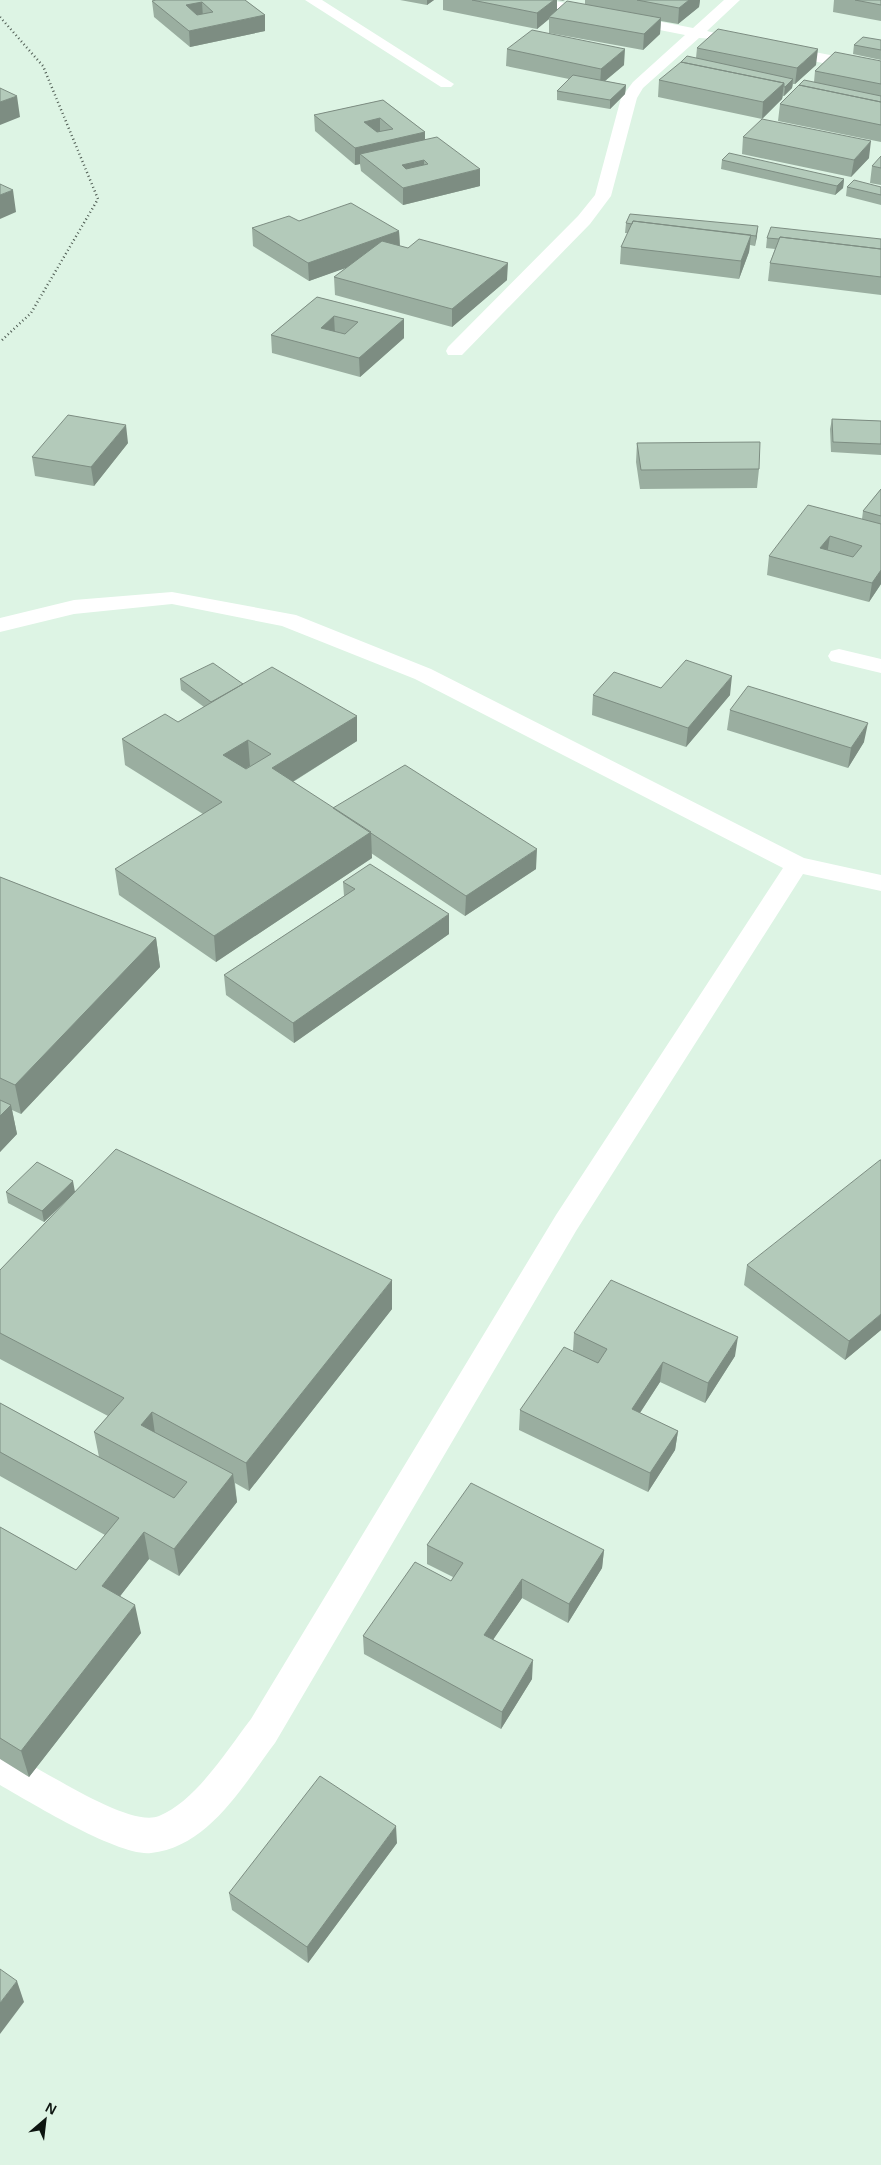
<svg xmlns="http://www.w3.org/2000/svg" width="881" height="2165" viewBox="0 0 881 2165" font-family="Arial,sans-serif">
<style>
.lines{fill:none;stroke-linecap:round;stroke-linejoin:round}
.minor{fill:#fff;fill-rule:evenodd}
.rail{stroke:#4f5c53;stroke-width:2.5;stroke-dasharray:1 3;stroke-linecap:butt}
.wall{fill:#9aaea0}
.shaded-wall{fill:#7d8d82}
.building{fill:#b3caba;stroke:#7d8d82;fill-rule:evenodd}
</style>
<rect width="100%" height="100%" fill="#ddf4e4"/>
<g class="lines">
<path class="minor" d="M305 0H322L454 84 451 87H441Z
M521 0H550L693 28 724 0H740L707 31 715 33 717 36 715 39 699 38 643 88 637 98 611 196 590 224 462 355H448L446 351 448 347 578 216 595 195 621 98 633 82 685 35 528 4Z
M779 45 881 65V75L774 53 771 50Z
M172 592 296 615 431 669 804 858 881 875V891L803 874 576 1231 275 1743C244 1784 209 1847 151 1853 119 1857 30 1802 0 1785V1749C35 1763 127 1829 159 1816 196 1801 227 1750 251 1719L556 1215 783 868 415 679 282 626 172 604 74 614 0 632V618L74 600Z
M839 649 881 659V673L831 661 828 656 831 651Z"/>
<path class="rail" d="M0 17 43 66 98 199 31 313 0 342"/>
</g>
<path class="wall" d="M245 0 265 15V31L190 47 154 17 152 1Z
M400 0H434L427 5Z
M443 0H565L563 1 557 0V10L585 4V0H700L699 7 678 24 661 21 660 34 643 50 549 33V19L537 29 443 10Z
M834 0H881V21L833 12Z
M881 40V60L853 54 854 45Z
M697 48 816 65 795 84H793L792 88 784 96H783L782 99 762 119 658 97 659 80 696 58Z
M507 49 624 65 605 81 626 85 625 94 610 109 557 100V91L569 79 506 66Z
M881 61V142L778 121 780 104 814 82 815 71Z
M383 100 425 132V139L480 186 403 205 361 171 360 164 355 165 315 131 314 115Z
M743 137 869 158 851 177 742 154Z
M722 160 844 179 843 188 835 195 721 169Z
M872 166 881 168V185L870 183Z
M847 187H881V205L846 196Z
M299 221 399 231 400 246 507 280 452 327 335 295 334 277 347 267 309 281 253 246 252 228Z
M626 223 757 236 755 246 750 245 749 252 739 279 620 264 621 247 628 233H625Z
M767 238 881 239V295L768 281 770 263 775 249 766 248Z
M317 297 404 319V338L360 377 272 353 271 335Z
M832 419 881 421V455L831 452 830 429Z
M128 443 94 486 35 476 32 457Z
M637 443 759 469 757 488 640 489 636 462Z
M881 489V584L869 602 767 575 769 556 862 519 863 511Z
M180 679 243 684 357 716V741L293 782 333 808 536 869 465 916 371 853 372 858 216 962 119 895 115 869 203 814 125 765 122 739 178 722 204 707 181 690Z
M661 688 730 695 686 747 592 715 593 695Z
M730 710 864 742 848 768 727 730Z
M0 877 156 938 160 967 21 1114 12 1110 17 1134 0 1152Z
M343 882 449 934 294 1043 226 995 224 975 344 896Z
M75 1191 392 1309 249 1491 235 1483 237 1502 179 1576 149 1559 120 1596 141 1633 29 1777 0 1759V1527L76 1570 105 1535 0 1476V1403L99 1457 94 1432 108 1416 0 1359V1270L69 1198 44 1222 8 1203 6 1192Z
M747 1265 881 1330 845 1360 744 1285Z
M574 1333 735 1356 705 1403 660 1382 640 1413 678 1431 675 1450 648 1492 519 1430 520 1410 573 1351Z
M427 1545 604 1550 602 1568 568 1623 522 1598 493 1639 532 1679 501 1729 364 1654 363 1636 451 1581 453 1577 427 1564Z
M397 1843 308 1963 232 1910 229 1893Z"/>
<path class="shaded-wall" d="M427 0H434L427 5Z
M554 0H557V13L549 17V19L537 29V13Z
M689 0H700L699 7 678 24 679 8Z
M202 2 203 18 187 21 186 5Z
M265 15V31L190 47 189 31Z
M661 18 660 34 643 50 644 34Z
M625 49 624 65 600 85 601 69Z
M818 49 816 65 795 84 797 68Z
M793 79 792 88 784 96 785 87Z
M784 83 782 99 762 119 763 102Z
M626 85 625 94 610 109V100Z
M17 96 20 117 0 125V102Z
M380 118V135L364 122Z
M425 132V149L360 154V164L355 165V148Z
M871 141 869 158 851 177 854 160Z
M424 160V177L402 182V165Z
M480 169V186L403 205V188Z
M844 179 843 188 835 195 837 186Z
M13 190 16 212 0 219V195Z
M758 226 757 236 755 246 756 236Z
M399 231 400 249 309 281 308 263Z
M751 235 749 252 739 279 741 261Z
M508 263 507 280 452 327V309Z
M334 316 335 334 321 328Z
M404 319V338L360 377 359 358Z
M126 425 128 443 94 486 91 467Z
M830 536 827 555 820 548Z
M881 570V584L869 602 872 583Z
M732 676 730 695 686 747 688 728Z
M357 716V741L273 794 272 768Z
M868 723 864 742 848 768 851 748Z
M248 740 250 766 225 781 223 755Z
M371 832 372 858 216 962 214 936Z
M537 849 536 869 465 916 466 896Z
M449 914V934L294 1043 293 1023Z
M156 938 160 967 21 1114 15 1085Z
M11 1105 17 1134 0 1152V1116Z
M73 1181 75 1192 44 1222 42 1211Z
M392 1280V1309L249 1491 246 1463Z
M881 1314V1330L845 1360 849 1341Z
M738 1337 735 1356 705 1403 708 1383Z
M663 1362 660 1382 630 1428 632 1409Z
M152 1412 156 1441 141 1425Z
M678 1431 675 1450 648 1492 650 1473Z
M233 1474 237 1502 179 1576 174 1549Z
M144 1532 149 1559 107 1613 102 1586Z
M604 1550 602 1568 568 1623 569 1604Z
M522 1579V1598L484 1653V1635Z
M135 1605 141 1633 29 1777 21 1751Z
M533 1660 532 1679 501 1729 502 1712Z
M396 1826 397 1843 308 1963 307 1947Z
M17 1981 24 2002 0 2034V2003Z"/>
<path class="building" d="M156 0H245L265 15 189 31 152 1ZM202 2 213 12 197 15 186 5Z
M472 0H554L537 13Z
M637 0H689L679 8Z
M855 0H881V5Z
M567 1 661 18 644 34 549 17Z
M718 29 818 49 797 68 697 48Z
M532 30 625 49 601 69 507 49Z
M863 37 881 40V50L854 45Z
M835 52 881 61V84L815 71Z
M687 56 793 79 785 87H784V83L681 62Z
M681 62 784 83 763 102 659 80Z
M573 75 626 85 610 100 557 91Z
M804 80 881 96V102L799 85Z
M799 85 881 102V125L780 104Z
M0 88 17 96 0 102Z
M383 100 425 132 355 148 314 115ZM380 118 393 129 377 132 364 122Z
M762 119 871 141 854 160 743 137Z
M437 137 480 169 403 188 360 154ZM424 160 428 164 406 169 402 165Z
M729 153 844 179 837 186 722 160Z
M881 156V168L872 166Z
M854 180 881 187V195L847 187Z
M0 184 13 190 0 195Z
M351 203 399 231 308 263 252 228 289 216 299 221Z
M630 214 758 226 756 236 633 221 632 224 626 223Z
M633 221 751 235 741 261 621 247Z
M771 227 881 239V249L780 237 779 239 767 238Z
M780 237 881 249V277L770 263Z
M419 239 508 263 452 309 334 277 382 241 408 248Z
M317 297 404 319 359 358 271 335ZM334 316 358 322 345 334 321 328Z
M68 415 126 425 91 467 32 457Z
M832 419 881 421V444L833 442Z
M760 442 759 469 641 470 637 443Z
M881 489V516L863 511Z
M808 505 881 524V570L872 583 769 556ZM830 536 862 546 853 557 820 548Z
M686 660 732 676 688 728 593 695 614 672 661 688Z
M213 663 243 684 211 702 180 679Z
M272 667 357 716 272 768 371 832 214 936 115 869 222 802 122 739 165 714 178 722ZM248 740 271 754 246 769 223 755Z
M748 686 868 723 851 748 730 710Z
M405 765 537 849 466 896 333 808Z
M370 864 449 914 293 1023 224 975 355 889 343 882Z
M0 877 156 938 15 1085 0 1078Z
M0 1100 11 1105 0 1116Z
M116 1149 392 1280 246 1463 152 1412 141 1425 233 1474 174 1549 144 1532 102 1586 135 1605 21 1751 0 1738V1527L76 1570 119 1518 0 1452V1403L174 1498 187 1482 94 1432 124 1398 0 1333V1270Z
M880 1160H881V1314L849 1341 747 1265Z
M37 1162 73 1181 42 1211 6 1192Z
M611 1280 738 1337 708 1383 663 1362 632 1409 678 1431 650 1473 520 1410 564 1347 598 1363 607 1349 574 1333Z
M471 1483 604 1550 569 1604 522 1579 484 1635 533 1660 502 1712 363 1636 415 1562 451 1581 463 1563 427 1545Z
M320 1776 396 1826 307 1947 229 1893Z
M0 1969 17 1981 0 2003Z"/>
<g transform="translate(45 2120) rotate(28)" stroke="#ddf4e4" stroke-width="4" paint-order="stroke">
<path d="M0-4L9 19L0 12L-9 19Z" fill="#0d1510"/>
<text y="-8" font-size="14" font-weight="bold" text-anchor="middle" fill="#0d1510">N</text>
</g>
</svg>
